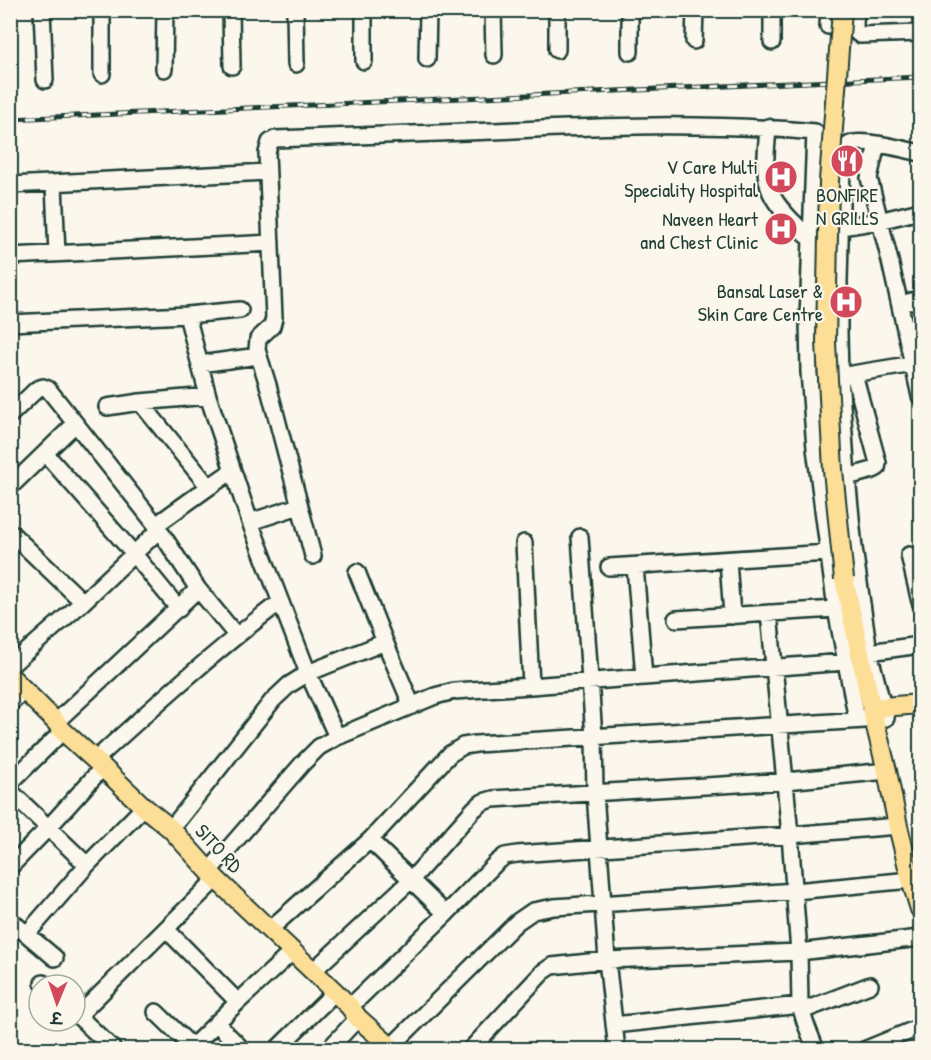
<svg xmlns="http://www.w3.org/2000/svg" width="931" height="1060" viewBox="0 0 931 1060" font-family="'Patrick Hand','Playpen Sans Deva',sans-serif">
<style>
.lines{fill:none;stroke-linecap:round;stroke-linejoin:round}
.minor-casing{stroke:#1f3d34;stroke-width:20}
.major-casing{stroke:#1f3d34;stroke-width:22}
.minor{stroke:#fbf7ec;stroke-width:15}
.major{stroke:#fdde96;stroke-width:18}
.rail-casing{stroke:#1f3d34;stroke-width:5}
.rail{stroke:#fbf7ec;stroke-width:3;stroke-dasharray:9;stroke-linecap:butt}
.major-bridge-casing{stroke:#1f3d34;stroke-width:22;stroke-linecap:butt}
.major-bridge{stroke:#fdde96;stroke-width:18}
.labels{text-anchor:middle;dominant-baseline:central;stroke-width:4.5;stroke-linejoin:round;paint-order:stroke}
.poi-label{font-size:20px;fill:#1f3d34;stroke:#fbf7ec;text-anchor:end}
.street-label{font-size:20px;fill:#1f3d34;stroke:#fbf7ec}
</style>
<rect width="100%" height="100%" fill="#fbf7ec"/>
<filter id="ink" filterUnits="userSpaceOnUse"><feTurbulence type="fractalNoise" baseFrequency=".0167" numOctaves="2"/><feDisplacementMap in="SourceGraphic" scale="12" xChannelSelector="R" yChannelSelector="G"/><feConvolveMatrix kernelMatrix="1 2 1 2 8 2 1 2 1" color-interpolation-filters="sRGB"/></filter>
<g filter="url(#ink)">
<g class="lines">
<defs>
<path id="minor" d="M42 10 45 80
M231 10 232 66
M295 10 296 64
M493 10 494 55
M557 10V50
M630 10V52
M856 10C856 19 852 31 860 35L920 33
M828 26 829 10
M694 41 695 10
M772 42V10
M427 59 428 10
M364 61V10
M164 69 165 10
M102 74V10
M768 127C767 148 762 173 771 193 778 209 798 227 811 239
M877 144 869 178 890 261 920 396
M54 184 57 254
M10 185 267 172
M841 227 879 221 920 211
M10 256 271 243
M900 304 920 299
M187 315 240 310
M10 323 187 315 208 396 250 522 308 673 337 737
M200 364 258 356
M846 375 920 363
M140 402 209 487 232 471
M107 407 140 402 208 396
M10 415 37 389 43 387 48 389 156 525 198 589 236 635
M45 453 134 554 179 609
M847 477 873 470 877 468 878 463 854 374
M10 487 75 424
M250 522 299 506
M156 525 209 487
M10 532 83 602
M580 537 594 737 595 793 607 960 617 1050
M524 543 531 686
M909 555 920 602
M313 556 268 385 257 350 258 339 272 326 274 318 267 153 270 142 275 139C348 136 420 134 493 131 600 126 708 122 815 132L808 319 809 372 815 448 836 609 857 720
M728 560 732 616
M635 566 644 677
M609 567 828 553
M357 572 385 642
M769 613 790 835 799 952 800 1005 805 1022 816 1050
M676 619 836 609
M869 652 920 645
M10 666 83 602 159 530
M10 704 25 690
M886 718 869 652 854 548 847 477 840 376 839 333V281L842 166C843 158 843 148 850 144 861 138 907 150 920 153
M56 722 198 589
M95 760C155 705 215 651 280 602
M10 783 63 731
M10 791 87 865
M171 829 273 700 289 685 308 673 385 642 412 706
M370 840 446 914
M10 867 49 827 103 767
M209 871 303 763 319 747 337 737 435 696 454 691 531 686 644 677 846 662
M10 920 55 958
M166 929 238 1002
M269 930 370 840 450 754 463 746 476 744 865 720
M27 934 87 865 144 807
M313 971 411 880 474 809 483 802 493 799 786 781 887 771
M43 983 46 985
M350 1007 446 914 496 863 505 856 517 854 790 835 898 826
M802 1011 870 985
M156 1012 188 1043H196L238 1002 292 952
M75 1013 114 1050
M78 1016 216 879
M216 1023 243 1050
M614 1025 800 1005
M391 1047 517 922 533 911 554 907 795 891 911 880
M276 1050 335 992
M328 1050 358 1018
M470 1050 543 972 552 966 607 960 799 952 920 938
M864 1050 920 1027"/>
<path id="major" d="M844 579 874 719 887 771 898 826 911 880 920 909
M10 676 56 722 63 731 95 760 144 807 171 829 216 879 335 992 350 1007 358 1018 394 1050
M872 709 883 707 920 704"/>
</defs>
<use href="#minor" class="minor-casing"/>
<use href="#major" class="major-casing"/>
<use href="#minor" class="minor"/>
<use href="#major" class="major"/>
<defs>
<path id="rail" d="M10 119 920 77"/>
</defs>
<use href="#rail" class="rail-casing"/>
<use href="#rail" class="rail"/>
<defs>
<path id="major-bridge" d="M842 10 829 181 826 343 833 470 844 579"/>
</defs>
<use href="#major-bridge" class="major-bridge-casing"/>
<use href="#major-bridge" class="major-bridge"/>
</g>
</g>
<defs>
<symbol id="restaurant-disc" viewBox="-11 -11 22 22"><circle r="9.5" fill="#d1495b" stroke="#fbf7ec"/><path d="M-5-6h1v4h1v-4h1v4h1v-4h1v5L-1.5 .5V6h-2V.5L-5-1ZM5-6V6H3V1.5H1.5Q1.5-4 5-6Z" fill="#fff"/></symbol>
<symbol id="hospital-disc" viewBox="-11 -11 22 22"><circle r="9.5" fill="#d1495b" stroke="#fbf7ec"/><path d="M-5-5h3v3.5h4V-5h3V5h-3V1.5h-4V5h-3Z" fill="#fff"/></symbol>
</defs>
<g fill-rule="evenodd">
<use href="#restaurant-disc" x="828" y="142" width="38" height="38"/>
<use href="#hospital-disc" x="762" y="158" width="38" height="38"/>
<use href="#hospital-disc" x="762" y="210" width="38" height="38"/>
<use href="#hospital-disc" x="827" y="283" width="38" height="38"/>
</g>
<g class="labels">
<g class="poi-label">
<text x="758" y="166">V Care Multi<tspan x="758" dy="23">Speciality Hospital</tspan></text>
<text x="847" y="194" text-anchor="middle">BONFIRE<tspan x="847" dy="23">N GRILLS</tspan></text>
<text x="758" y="218">Naveen Heart<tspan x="758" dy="23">and Chest Clinic</tspan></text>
<text x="823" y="290">Bansal Laser &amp;<tspan x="823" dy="23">Skin Care Centre</tspan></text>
</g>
<g class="street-label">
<text transform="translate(219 848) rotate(47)">SITO RD</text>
</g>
</g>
<rect width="931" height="1060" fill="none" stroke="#fbf7ec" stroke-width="36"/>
<rect x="18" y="18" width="895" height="1024" fill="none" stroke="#1f3d34" stroke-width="2" filter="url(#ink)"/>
<g transform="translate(57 1003) rotate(182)"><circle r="28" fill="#fbf7ec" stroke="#a3ada2" stroke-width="1.5"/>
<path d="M0-4.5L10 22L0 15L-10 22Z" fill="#d1495b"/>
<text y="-9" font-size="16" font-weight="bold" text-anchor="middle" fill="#1f3d34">उ</text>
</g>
</svg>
